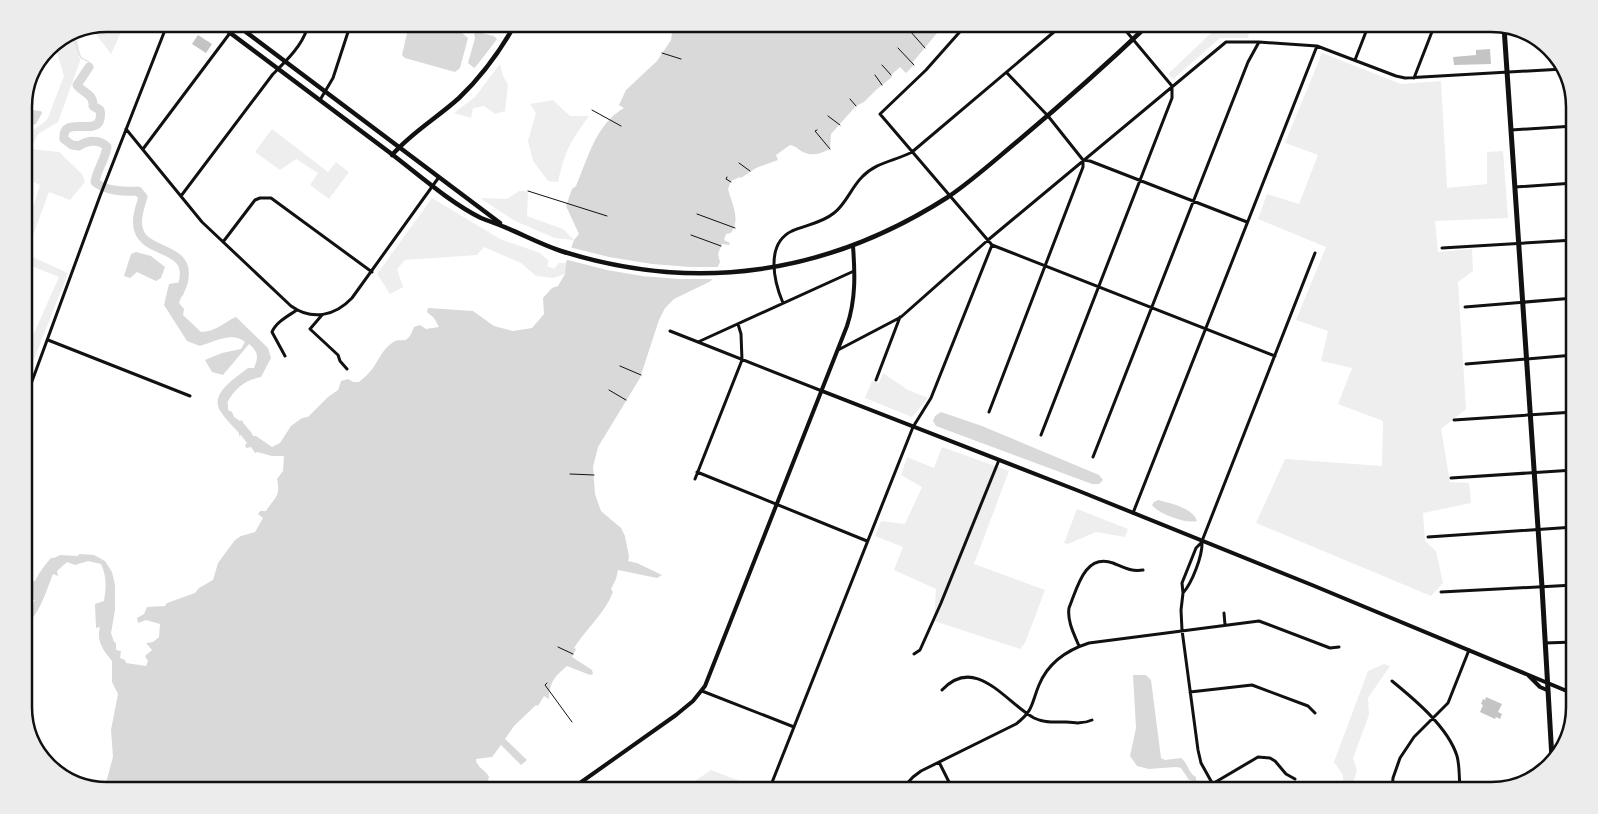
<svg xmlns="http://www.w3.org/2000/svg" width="1598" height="814" viewBox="0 0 1598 814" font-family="Cabin,sans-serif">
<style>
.green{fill:#eee}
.water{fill:#d9d9d9}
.pier{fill:#fff}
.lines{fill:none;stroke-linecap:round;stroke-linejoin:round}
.stream{stroke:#d9d9d9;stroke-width:1}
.river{stroke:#d9d9d9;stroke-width:9}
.building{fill:#c4c4c4}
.path{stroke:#111;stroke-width:1}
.minor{stroke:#111;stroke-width:3}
.tertiary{stroke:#111;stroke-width:4}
.secondary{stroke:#111;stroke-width:4.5}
.primary{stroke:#111;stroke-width:5}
.rim{fill:none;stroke:#111;stroke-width:2.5}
</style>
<rect width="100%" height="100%" fill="#fff"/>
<path class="green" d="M1210 25H1250L1248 38H1220L1173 79 1168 74 1211 33Z
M95 30H122L111 54 94 32Z
M75 31 77 33 80 61 58 122 38 134 31 149 59 152 82 174 85 182 70 200 49 192 26 254 68 273 24 385V344L31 340 59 277 24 263V236L40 185 24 178V137L47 120 64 76 56 49 51 46Z
M1322 53 1401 84 1441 81 1447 188 1487 184V152L1503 151 1508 218 1435 221 1438 252 1472 249 1473 271 1458 282 1466 409 1441 429 1450 482 1469 483 1471 503 1423 513 1425 541 1436 551 1443 583 1431 596 1256 523 1285 459 1382 466 1383 421 1338 404 1352 368 1321 361 1328 331 1296 320 1326 247 1258 219 1267 194 1299 204 1318 155 1285 143Z
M500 64 503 76 508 85 505 111 495 114 484 106 473 108 471 118 454 113 475 97Z
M553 100 570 116H589C570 142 565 151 558 182L548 181 533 161 528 141 536 113 530 104Z
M272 129 328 172 336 162 349 172 329 199 310 185 318 173 296 159 280 170 255 152Z
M519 191H528L527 216 563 229 574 240 555 238 515 221 480 198 507 199Z
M432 198 500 239 540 253 549 261 547 266 554 269 559 263H566L565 274 553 278 536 276 521 263 484 247 477 255 405 260 397 269 403 287 390 294 377 274Z
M883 373 908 390 928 398 912 417 865 398 872 381 879 383Z
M942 447 1009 471 974 564 1045 590 1025 643 1020 649 934 621 936 589 894 570 903 547 875 536 881 521 905 524 922 487 901 475 907 457 934 468Z
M1077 509 1128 529 1125 537 1096 532 1068 544 1064 543Z
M1384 664 1390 666 1368 698 1369 715 1353 758 1357 770 1351 790H1343V775L1334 762 1368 671Z
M711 770 764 790H682Z"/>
<path class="water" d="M673 27H942L913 62 914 65 906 73 900 67 891 75 892 77 876 90 864 102 856 106 831 134 830 149C820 154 812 157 801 151 797 148 795 146 790 145L776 155 778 160 756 168 741 178 740 177 731 181 728 189C732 204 741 219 731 233L726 234 724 240 730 243 729 245 722 244 718 254 720 262 711 281 674 299 665 308 659 320 640 378 598 447 593 467 595 494 601 511 621 528 625 536 629 557 628 561 637 563 662 575 657 578 618 570 616 579 611 589 613 592C605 613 586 629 574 648L576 649 572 657 592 670 593 674 590 675 567 666C554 677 550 682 549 699L544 696 538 706 536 705 514 726 505 739 527 760 521 765 501 745 492 757 476 759C476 767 486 770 489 777L485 790H107L102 789 107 779 113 757 111 730 118 694 112 682V661C103 650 96 641 100 627L96 628 95 604 104 601C106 587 107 577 101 564L88 561 75 565 67 562 57 571 58 576 53 574C46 591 40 615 24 626V616L35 600 29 599V594L33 586 30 582 35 581C40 571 45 565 51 558H54L60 555 78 556 79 554 94 555 105 561 112 572 115 585V610L111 633 114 642 116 643V650L121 651 120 658 125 660 126 663 146 666 148 661 145 656 152 650 146 643 153 642 159 637 160 624 146 620 138 623 137 618 144 614 147 607 165 606 167 603 195 593 199 588 213 580 218 563 235 540 241 536 255 532 263 518 258 514 260 511H266C274 498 281 497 277 479L283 471 284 456H272L257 452 255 453 251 447 246 448 245 445 247 443 241 435 239 436V433C233 426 226 420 221 412 208 394 236 378 248 368H254C259 356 258 352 249 344L223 375 212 372 205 360 222 353 241 349 245 342C232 331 214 342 200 346L187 341 164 305 169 284 187 281 179 303 184 309 183 315 201 332C216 332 222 323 236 317L268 348 271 358 261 377C245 380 235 388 227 403L228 404V410L232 412 234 417 240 421 242 420C244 426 251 430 253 436H256L272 447 280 443 291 426 302 418 308 417 328 397 338 390 341 381 348 379 353 382H359C364 378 369 373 373 368 379 359 383 349 392 343 402 335 406 349 414 327L420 325 426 329 439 327 434 318 427 312 428 308 473 311 494 326 513 331 532 328 544 314 543 298 552 288 558 286 565 274 566 263 574 240 579 234 566 206 572 189 576 186C588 158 596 124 624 108L619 105 626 90 657 61 671 40Z
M446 28 462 33 468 38 460 68 455 72 405 58 402 55 408 29Z
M477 32 494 36 497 39 478 64 474 68 468 63 475 38 474 34Z
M24 109 41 111 42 113 36 124 24 127Z
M136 252 151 256 165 267 161 278 156 281 137 272 130 278 124 276 131 254Z
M941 412 982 426 1099 475 1103 480 1099 484H1092L936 426 933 421 935 416Z
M1158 500C1170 503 1193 508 1197 521 1186 524 1158 514 1152 505L1154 502Z
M1133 675H1146L1151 680 1161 758 1165 760 1181 758C1188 763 1188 773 1196 777V781L1189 780 1181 768 1176 767 1149 769 1137 766 1130 756 1136 728Z"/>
<path class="pier" d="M569 247 609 257 652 264 690 267H721L714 279H678L642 276 607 270 564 259Z"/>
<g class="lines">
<path class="stream" d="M68 35 75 42 81 58 89 62V67"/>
<path class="river" d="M89 67 77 85C83 93 94 94 93 106L100 110C101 114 101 117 99 122 92 134 62 116 64 139L72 145 79 146C87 140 100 139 107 147 105 160 97 169 95 182 105 191 125 192 138 191L143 197C140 207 135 220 139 231 146 253 189 247 184 278 184 283 181 288 179 293"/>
</g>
<path class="building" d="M198 35 212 44 206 53 192 44Z
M1490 49 1491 64 1454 65 1453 57 1476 55V50Z
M1486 697 1502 704 1498 712 1502 714 1500 719 1496 717 1495 719 1480 712 1483 705 1481 704 1483 699 1485 700Z"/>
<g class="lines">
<path class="path" d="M910 31 925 48
M898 48 914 65
M662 53 681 59
M882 65 891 75
M875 75 882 85
M850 99 856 106
M592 110 621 126
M828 116 840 125
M817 130 815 131 830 149
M739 163 750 171
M727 177 726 179 731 182
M528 191 607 216
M697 214 735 228
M691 235 721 246
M620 366 641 375
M609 390 626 400
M570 474 594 475
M558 647 573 654
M547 683 545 685 572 722"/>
<path class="minor" d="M965 26 926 70 880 114 992 245 1275 356
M1355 60 1369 24
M1007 73 1048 116 1083 160 1090 161 1247 222
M1414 78 1435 24
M320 100 333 78 349 29
M126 129 202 222 291 306C312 321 335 316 352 298L439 177
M1511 130 1574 126
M143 149 233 29
M1515 187 1574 183
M181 196 273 74C286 61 301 47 307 29
M223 242 255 200 260 198H271L372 272
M1442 248 1574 240
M783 303C774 282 765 244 792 231 806 225 822 223 834 213 846 204 851 188 862 177 876 162 895 161 912 152L1061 26
M1465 307 1574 298
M322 315 310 329 338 355 340 361 347 369
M670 331 698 342 854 271
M48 340 190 396
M698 342 822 391
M838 350 901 317 988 240 1226 42H1259L1317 46 1396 76 1405 78 1563 69
M285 356 272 332C276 322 288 316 297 310
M1466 364 1574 355
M876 380 900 317
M24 403 100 196 165 30
M989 412 1083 167V161
M1454 420 1574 412
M1041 435 1172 98V86L1121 25
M1093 457 1248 62 1259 42
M697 472 867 541
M1451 478 1574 470
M695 479 742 360 741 334 738 324
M1133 513 1317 46
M1428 537 1574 527
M1202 542 1196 548 1182 583 1183 593 1181 610 1182 630 1198 750 1201 763 1216 790
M1441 592 1574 585
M1183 593C1192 583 1203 555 1202 541L1315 253
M1224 613 1225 625
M1545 643 1574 642
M1079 646C1074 634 1067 621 1069 608 1077 589 1084 553 1113 563 1123 567 1131 572 1143 570
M914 654 920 650 941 603 999 460
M1392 681C1414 699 1448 727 1457 756 1460 767 1459 779 1460 790
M942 690C976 654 1006 703 1034 718 1044 723 1055 722 1065 722 1075 723 1083 724 1092 720
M702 691 794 727
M1190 692 1252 685 1308 706 1315 713
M939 762 953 790
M769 790 913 427 931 398 992 245
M901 790 913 777 921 771 1016 724C1034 710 1031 704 1039 685 1048 663 1067 650 1089 643L1259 621 1330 648 1339 647
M1017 790C1041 779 1066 781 1091 790
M1202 790 1258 757 1270 758 1275 761 1286 774 1295 779
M1392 790 1393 778 1400 758 1414 737 1448 703 1469 650"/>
<path class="tertiary" d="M822 391 1079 491 1312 585 1574 694
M1528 675 1540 687 1547 690
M570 790 676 715 693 701 705 686 847 326C856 299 855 273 853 246"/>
<path class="secondary" d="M225 29C280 70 335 111 389 152 418 174 449 202 481 218 488 221 495 223 502 226 522 234 540 244 561 251 697 294 828 274 948 197 973 180 996 159 1019 140 1063 103 1106 65 1148 25
M242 29 500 223
M392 155C412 132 437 118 459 98 481 77 498 54 513 28"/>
<path class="primary" d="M1504 27 1542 587 1552 759"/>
</g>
<path d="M0 0H1598V814H0ZM107 32H1491A75 75 0 0 1 1566 107V707A75 75 0 0 1 1491 782H107A75 75 0 0 1 32 707V107A75 75 0 0 1 107 32Z" fill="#ececec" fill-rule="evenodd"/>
<path class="rim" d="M107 32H1491A75 75 0 0 1 1566 107V707A75 75 0 0 1 1491 782H107A75 75 0 0 1 32 707V107A75 75 0 0 1 107 32Z"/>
</svg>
